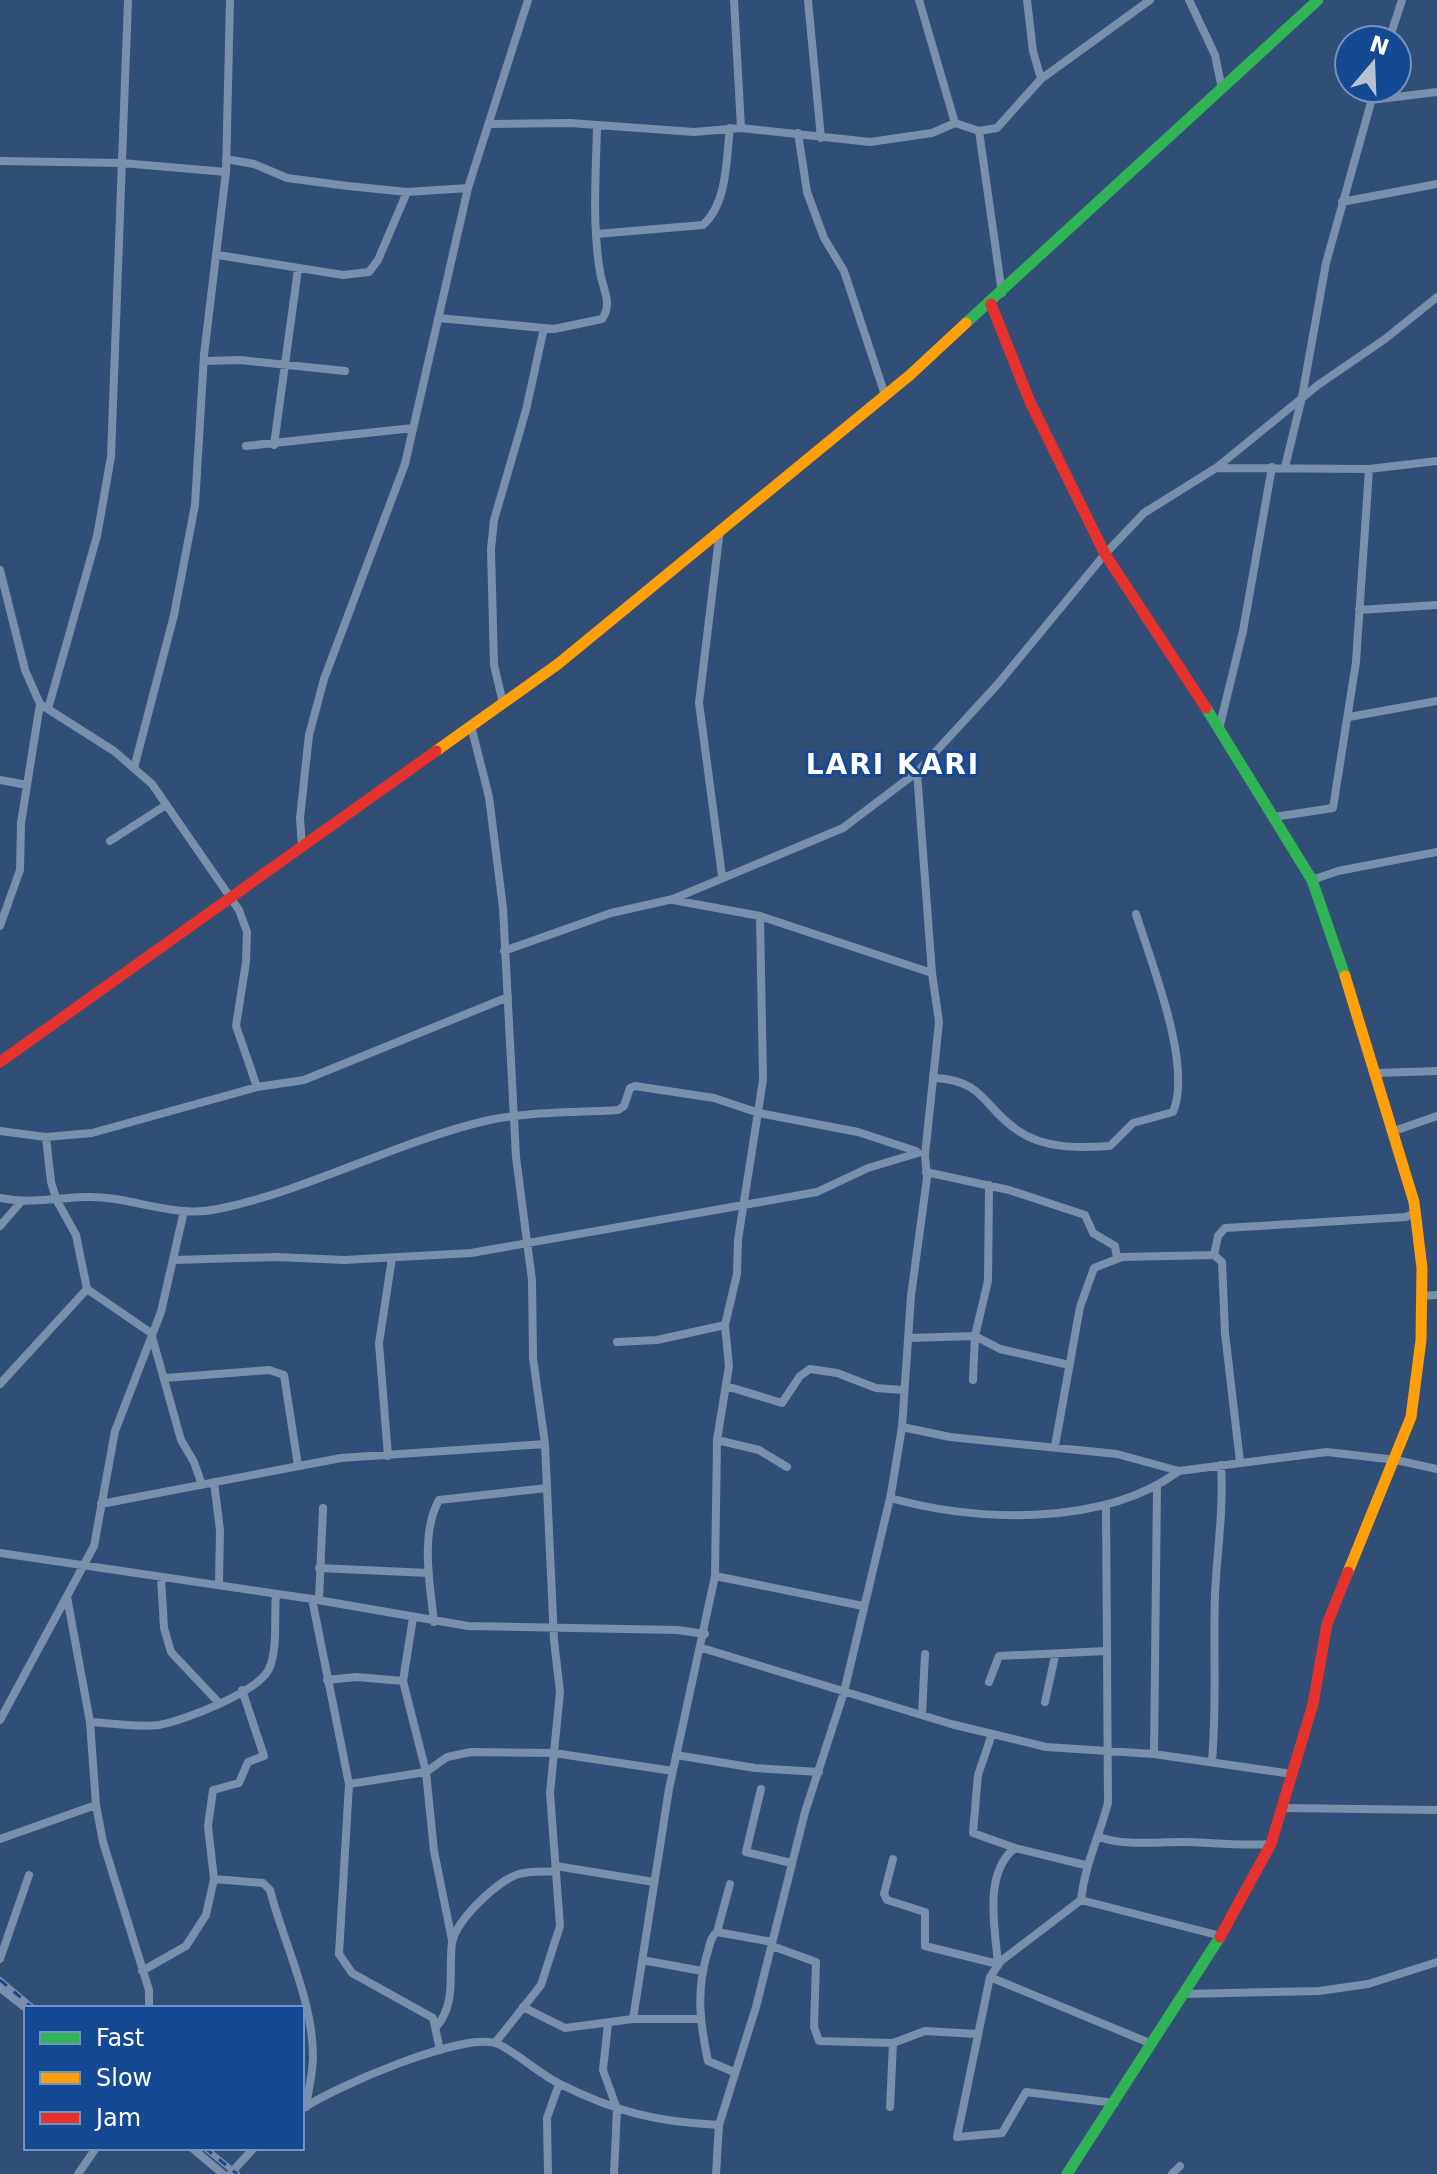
<svg xmlns="http://www.w3.org/2000/svg" width="1437" height="2174" viewBox="0 0 1437 2174" font-family="'DejaVu Sans',sans-serif">
<style>
.lines{fill:none;stroke-linecap:round;stroke-linejoin:round}
.street{stroke:#7a8faa;stroke-width:8}
.fast{stroke:#30b455;stroke-width:11}
.slow{stroke:#ff9f0a;stroke-width:11}
.jam{stroke:#e5322d;stroke-width:11}
.rail-casing{stroke:#7b8ea9;stroke-width:6}
.rail{stroke:#144994;stroke-width:3;stroke-dasharray:9;stroke-linecap:butt}
.labels{text-anchor:middle;dominant-baseline:central;stroke-width:6;stroke-linejoin:round;paint-order:stroke}
.district-label{font-size:28px;font-weight:bold;letter-spacing:2px;fill:#fff;stroke:#144994}
</style>
<rect width="100%" height="100%" fill="#314e77"/>
<g class="lines">
<path class="street" d="M734 0 741 128
M808 0 821 138
M919 0 955 123 979 131 997 128 1041 79 1150 0
M1027 0 1033 51 1041 79
M1189 0 1215 55 1222 89
M1389 40 1402 0
M1371 100 1437 92
M489 124 570 123 694 132 741 128 870 142 932 133 955 123
M979 131 1002 293
M798 133 807 192 824 238 844 271 885 395
M226 159 254 164 287 178 348 186 407 192 468 188
M0 161 122 163 226 172
M1342 202 1437 184
M597 234 703 225C728 203 726 158 730 128
M218 255 343 275 369 272 378 260 407 192
M438 318 554 329 602 319C613 303 603 290 600 272 592 224 596 173 597 125
M204 361 240 360 345 371
M274 445 298 269
M246 446 413 428
M1285 467 1302 397 1326 263 1375 88
M1217 468 1369 469 1437 461
M720 529 699 703 722 876
M0 570 25 670 40 704 114 751 152 784 239 910 247 932 246 962 236 1026 257 1087
M1359 610 1437 605
M503 703 494 665 491 549 494 520 526 410 544 328
M48 709 97 536 111 457 128 0
M1349 717 1437 701
M471 726 489 797 503 908 516 1157 532 1280 533 1358 545 1444 554 1640 560 1692 550 1793 560 1926 541 1985 495 2043
M1219 729 1243 631 1272 467
M134 768 174 615 195 505 204 355 226 172 230 0
M0 780 27 785
M1274 817 1333 808 1356 662 1369 469
M110 841 166 805
M302 847 300 818 309 735 324 679 405 464 468 188 528 0
M1312 880 1338 871 1437 852
M673 900 760 916 932 973
M0 926 20 870 21 823 40 704
M504 951 611 913 673 899 843 828 917 772 997 685 1105 554 1144 513 1216 468 1318 385 1385 339 1437 297
M1376 1073 1437 1071
M935 1078C985 1081 982 1106 1017 1130 1044 1149 1078 1148 1110 1146L1133 1123 1173 1112C1193 1066 1151 962 1136 914
M0 1131 46 1137 92 1133 257 1087 304 1080 508 997
M1394 1131 1437 1116
M46 1137 51 1182 57 1201 76 1235 87 1289 151 1333 181 1440 194 1462 202 1485
M926 1172 1009 1190 1085 1215 1093 1233 1115 1246 1117 1258
M0 1198C30 1204 55 1198 85 1197 129 1195 172 1219 218 1209 310 1190 393 1143 485 1121 528 1111 574 1113 618 1110L624 1106 630 1088 635 1086 714 1098 759 1113 858 1132 916 1151
M0 1226 20 1203
M1214 1255 1218 1236 1225 1228 1406 1217 1415 1213
M174 1260 276 1257 344 1260 471 1253 817 1192 868 1168 918 1153
M1423 1296 1437 1295
M909 1338 975 1336 1000 1349 1069 1365
M617 1342 657 1340 725 1325
M165 1378 269 1370 284 1375 298 1466
M973 1380 975 1336 988 1281 989 1185
M0 1384 87 1289
M726 1386 782 1403 800 1376 810 1369 837 1373 876 1388 903 1390
M902 1427 950 1437 1117 1454 1179 1471 1327 1452 1396 1460 1437 1469
M717 1440 759 1450 787 1467
M1055 1446 1080 1307 1094 1268 1122 1257 1214 1255 1222 1262 1225 1333 1240 1462
M388 1456 379 1343 392 1258
M214 1482 220 1530 219 1585
M890 1498C977 1522 1103 1527 1179 1471
M101 1504 341 1458 545 1444
M1106 1506 1108 1803C1099 1837 1085 1864 1081 1900L1001 1961 990 1977 957 2137 1002 2133 1026 2092 1115 2103
M0 1553 312 1599 468 1626 677 1630 705 1634
M319 1568 428 1573
M715 1576 863 1606
M161 1577 164 1628 171 1652 219 1703
M67 1597 90 1722 96 1805 103 1842 149 1990V2008
M312 1599 349 1784 339 1954 352 1973 433 2018 440 2050
M319 1600 323 1508
M413 1618 403 1681 426 1772 434 1851 452 1940
M434 1622C430 1585 420 1534 439 1500L547 1488
M702 1648 951 1724 1046 1747 1154 1754 1292 1774
M327 1680 356 1677 403 1681
M989 1682 999 1656 1107 1651
M1045 1702 1055 1656
M922 1714 925 1654
M0 1720 94 1546 115 1431 161 1312 184 1211
M90 1722C112 1723 137 1728 159 1725 183 1721 258 1692 269 1669 278 1649 274 1616 276 1594
M992 1734 978 1775 973 1833 1015 1848 1085 1865
M1154 1754 1157 1487
M676 1755 755 1768 819 1772
M1212 1761C1217 1705 1213 1650 1215 1594 1217 1551 1224 1508 1221 1465
M349 1784 426 1772 447 1757 471 1752 554 1753 673 1771
M761 1789 746 1852 791 1863
M1282 1808 1437 1810
M1099 1837C1127 1847 1158 1841 1188 1842 1216 1843 1243 1846 1271 1844
M0 1839 96 1805
M893 1859 884 1894 887 1900 925 1912V1946L998 1964C995 1928 983 1873 1015 1848
M556 1866 654 1882
M214 1879 263 1883 270 1890C284 1944 313 2000 313 2057 313 2073 308 2091 306 2107
M1081 1900 1221 1936
M717 1932 730 1884
M772 1946 816 1962 814 2027 819 2041 893 2043 925 2031 977 2034
M0 1959 29 1875
M642 1960 702 1971
M142 1971 186 1946 206 1915 214 1879 208 1826 213 1790 239 1783 248 1762 264 1756 242 1690
M990 1977 1152 2044
M0 1988 26 2008
M1184 1994 1319 1991 1368 1984 1437 1962
M523 2007 565 2028 633 2019H699
M633 2019 669 1789 715 1576 717 1440 729 1366 725 1325 737 1274 738 1240 763 1080 760 916
M608 2024 603 2070 617 2109 614 2174
M437 2026C457 2002 448 1972 452 1943 456 1920 498 1880 519 1874 531 1871 544 1872 556 1871
M734 2072 708 2061C700 2023 696 1992 707 1954 710 1945 710 1937 717 1932L772 1942
M890 2107 893 2043
M302 2109C332 2088 465 2030 498 2044 519 2054 538 2073 560 2084 616 2112 657 2122 719 2125
M192 2148 223 2174
M78 2174 96 2148
M230 2174 254 2148
M548 2174 547 2118 559 2084
M716 2174 719 2125 756 2007 805 1812 844 1692 891 1494 902 1427 911 1296 927 1178 925 1155 939 1022 932 973 917 772
M1172 2174 1180 2166"/>
<path class="fast" d="M966 323 1318 0
M1206 708 1312 880 1345 976
M1067 2174 1220 1937"/>
<path class="slow" d="M436 751 558 664 910 375 966 323
M1345 976 1414 1202 1422 1268 1421 1340 1411 1417 1348 1572"/>
<path class="jam" d="M991 304 1030 402 1105 554 1206 708
M0 1062 436 751
M1220 1937 1271 1844 1313 1704 1327 1624 1348 1572"/>
<defs>
<path id="rail" d="M0 1980 33 2008
M205 2148 237 2174"/>
</defs>
<use href="#rail" class="rail-casing"/>
<use href="#rail" class="rail"/>
</g>
<g class="labels">
<g class="district-label">
<text x="893" y="764">LARI KARI</text>
</g>
</g>
<rect x="24" y="2006" width="280" height="144" fill="#144994" stroke="#7292bf" stroke-width="2"/>
<rect x="40" y="2032" width="40" height="12" fill="#30b455" stroke="#7292bf" stroke-width="2"/>
<text x="96" y="2046" font-size="24" fill="#ffffff">Fast</text>
<rect x="40" y="2072" width="40" height="12" fill="#ff9f0a" stroke="#7292bf" stroke-width="2"/>
<text x="96" y="2086" font-size="24" fill="#ffffff">Slow</text>
<rect x="40" y="2112" width="40" height="12" fill="#e5322d" stroke="#7292bf" stroke-width="2"/>
<text x="96" y="2126" font-size="24" fill="#ffffff">Jam</text>
<g transform="translate(1373 64) rotate(19)"><circle r="38" fill="#144994" stroke="#7292bf" stroke-width="2"/>
<path d="M0-6L14 30L0 20L-14 30Z" fill="#b7c1cf"/>
<text y="-12" font-size="22" font-weight="bold" text-anchor="middle" fill="#ffffff">N</text>
</g>
</svg>
